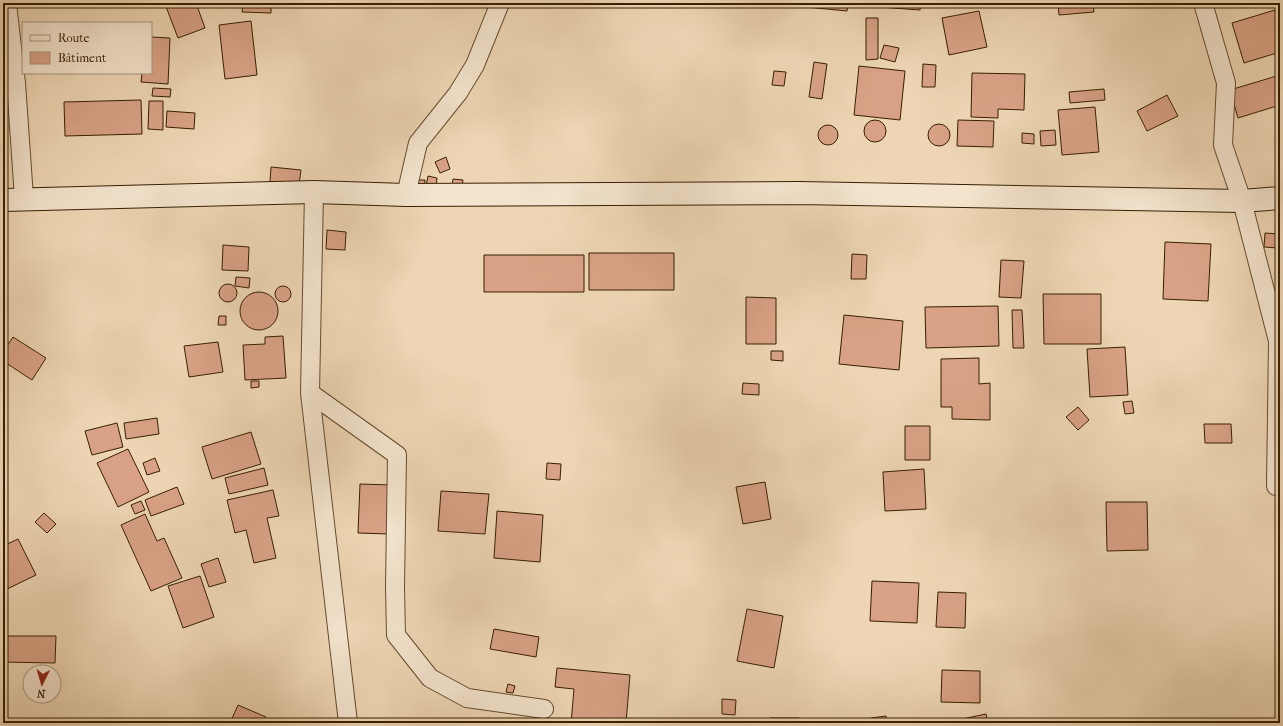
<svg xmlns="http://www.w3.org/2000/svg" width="1283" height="726" viewBox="0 0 1283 726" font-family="'IM FELL French Canon',serif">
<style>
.building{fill:#d9a286;stroke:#371f01}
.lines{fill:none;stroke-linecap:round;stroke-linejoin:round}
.minor-casing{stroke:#654d2e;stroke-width:20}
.secondary-casing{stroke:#371f01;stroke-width:24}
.minor{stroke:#f4e4ce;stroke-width:18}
.secondary{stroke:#f4e4ce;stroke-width:22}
</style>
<rect width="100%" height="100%" fill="#eed6b4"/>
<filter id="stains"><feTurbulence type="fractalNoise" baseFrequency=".005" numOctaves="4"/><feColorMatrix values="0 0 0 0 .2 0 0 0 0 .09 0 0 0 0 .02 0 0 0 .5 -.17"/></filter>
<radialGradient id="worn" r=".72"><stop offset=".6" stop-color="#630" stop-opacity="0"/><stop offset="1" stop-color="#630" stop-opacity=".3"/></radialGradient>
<path class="building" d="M167 3H196L205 28 178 38 165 4Z
M243 3H271V13L242 12Z
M806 3H848L847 11 806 7Z
M880 3H921L920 10 879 7Z
M1058 3H1093L1094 12 1059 15Z
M1275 10 1280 26V52L1244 63 1232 23Z
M979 11 987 47 949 55 942 18Z
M866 18H878V59L866 60Z
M251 21 257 75 225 79 219 25Z
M151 37 170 38 168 84 141 82 142 73H151Z
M884 45 899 48 895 62 880 58Z
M814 62 827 64 822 99 809 97Z
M923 64 936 65 935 87H922Z
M859 66 905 71 900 120 854 115Z
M774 71 786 72 784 86 772 85Z
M972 73 1025 74 1024 110 998 109V118L971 117Z
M1280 75V105L1238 118 1230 90Z
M153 88 171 89 170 97 152 96Z
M1104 89 1105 100 1070 103 1069 92Z
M1167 95 1178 116 1147 131 1137 111Z
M141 100 142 134 65 136 64 102Z
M149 101H163V130L148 129Z
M1095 107 1099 152 1062 155 1058 110Z
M167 111 195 113 194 129 166 127Z
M958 120 994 121 993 147 957 146Z
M864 131a11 11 0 1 1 22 0a11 11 0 1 1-22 0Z
M928 135a11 11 0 1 1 22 0a11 11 0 1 1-22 0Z
M818 135a10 10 0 1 1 20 0a10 10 0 1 1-20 0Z
M1055 130 1056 145 1041 146 1040 131Z
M1022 133 1034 134V144L1022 143Z
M446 157 450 169 440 173 435 162Z
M271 167 301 170 299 185 270 182Z
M428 176 437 178 436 187 426 186Z
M453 179 463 180 462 188 452 187Z
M417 180H425L424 191 416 190Z
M327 230 346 232 345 250 326 249Z
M1265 233 1279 234 1278 248 1264 247Z
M1165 242 1211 244 1208 301 1163 299Z
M223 245 249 247 248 271 222 270Z
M589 253H674V290H589Z
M852 254 867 255 866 279H851Z
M484 255H584V292H484Z
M1001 260 1024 261 1021 298 999 297Z
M236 277 250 278 249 288 235 286Z
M219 293a9 9 0 1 1 18 0a9 9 0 1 1-18 0Z
M275 294a8 8 0 1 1 16 0a8 8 0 1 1-16 0Z
M240 311a19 19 0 1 1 38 0a19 19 0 1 1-38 0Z
M1043 294H1101V344H1044Z
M746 297 776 298V344H746Z
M998 306 999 346 926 348 925 307Z
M1012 310H1022L1024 348H1013Z
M844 315 903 321 899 370 839 364Z
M219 316H226V325H218Z
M283 336 286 378 245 380 243 345 265 344V337Z
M13 337 46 358 32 380 3 361V352Z
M218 342 223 372 189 377 184 346Z
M1125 347 1128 395 1090 397 1087 349Z
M771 351H783V361L771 360Z
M979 358V384L990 383V420L952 419V407H941V359Z
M251 381H259V387L251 388Z
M743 383 759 384V395L742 394Z
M1132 401 1134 413 1125 414 1123 402Z
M1078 407 1089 420 1078 430 1066 417Z
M157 418 159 434 126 439 124 423Z
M117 423 123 447 92 455 85 431Z
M1204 424H1231L1232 443H1205Z
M905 426H930V460H905Z
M251 432 261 464 212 479 202 447Z
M128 449 149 492 118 507 97 463Z
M155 458 160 471 147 475 143 463Z
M547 463 561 464 560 480 546 479Z
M264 468 268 485 229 494 225 478Z
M924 469 926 509 885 511 883 472Z
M765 482 771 519 743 524 736 487Z
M360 484 391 485 389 534 358 533Z
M177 487 184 504 151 516 145 500Z
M273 490 279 516 267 518 276 558 254 563 246 530 235 533 227 500Z
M441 491 489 494 485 534 438 531Z
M141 501 145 510 135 514 131 505Z
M1106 502H1147L1148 550 1107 551Z
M497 511 543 515 540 562 494 558Z
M44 513 56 524 47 533 35 522Z
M145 514 157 541 164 538 182 578 151 591 121 525Z
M18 539 36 575 3 591V546Z
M218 558 226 582 209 587 201 564Z
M200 576 214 617 183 628 168 586Z
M872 581 919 583 917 623 870 621Z
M938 592 966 593 965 628 936 627Z
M747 609 783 616 774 668 737 661Z
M494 629 539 637 536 657 490 649Z
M3 636H56L55 663 3 662Z
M557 668 630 675 626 723H571L574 689 555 687Z
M942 670 980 671V703L941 702Z
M508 684 515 686 513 693 506 692Z
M722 699 736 700 735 715 722 714Z
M238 705 266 717 263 723H230Z
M986 714 988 723H943Z
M886 716 887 723H871V718Z
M770 718H799V723H770Z"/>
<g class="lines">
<defs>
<path id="minor" d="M7 3 16 83 24 198
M1203 3 1226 83 1223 145 1242 201 1278 341 1276 486
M314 192 310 393 397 455 395 587 396 635 430 678 467 698 544 709
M406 195 418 143 458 93 475 65 500 3
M310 393 348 723"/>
<path id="secondary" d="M3 200 314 192 406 195 799 193 1242 201 1280 198"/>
</defs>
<use href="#minor" class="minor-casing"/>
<use href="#secondary" class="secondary-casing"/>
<use href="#minor" class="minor"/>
<use href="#secondary" class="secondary"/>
</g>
<rect width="1283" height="726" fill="none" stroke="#eed6b4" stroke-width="16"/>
<rect x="4" y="4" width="1275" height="718" fill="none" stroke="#371f01" stroke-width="2"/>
<rect x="8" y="8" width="1267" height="710" fill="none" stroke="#371f01"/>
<rect x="22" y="22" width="130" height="52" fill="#f4e4ce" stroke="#a8957c"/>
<rect x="30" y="35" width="20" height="6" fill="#f4e4ce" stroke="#a8957c"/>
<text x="58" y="42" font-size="12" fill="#371f01">Route</text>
<rect x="30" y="52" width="20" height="12" fill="#d9a286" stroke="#a8957c"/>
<text x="58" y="62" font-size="12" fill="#371f01">Bâtiment</text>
<g transform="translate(42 684) rotate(185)"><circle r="19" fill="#f4e4ce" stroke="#a8957c"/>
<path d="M0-3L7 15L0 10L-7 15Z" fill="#8f2418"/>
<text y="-6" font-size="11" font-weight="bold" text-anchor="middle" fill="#371f01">N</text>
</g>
<rect width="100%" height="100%" filter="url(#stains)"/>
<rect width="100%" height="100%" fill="url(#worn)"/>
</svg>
